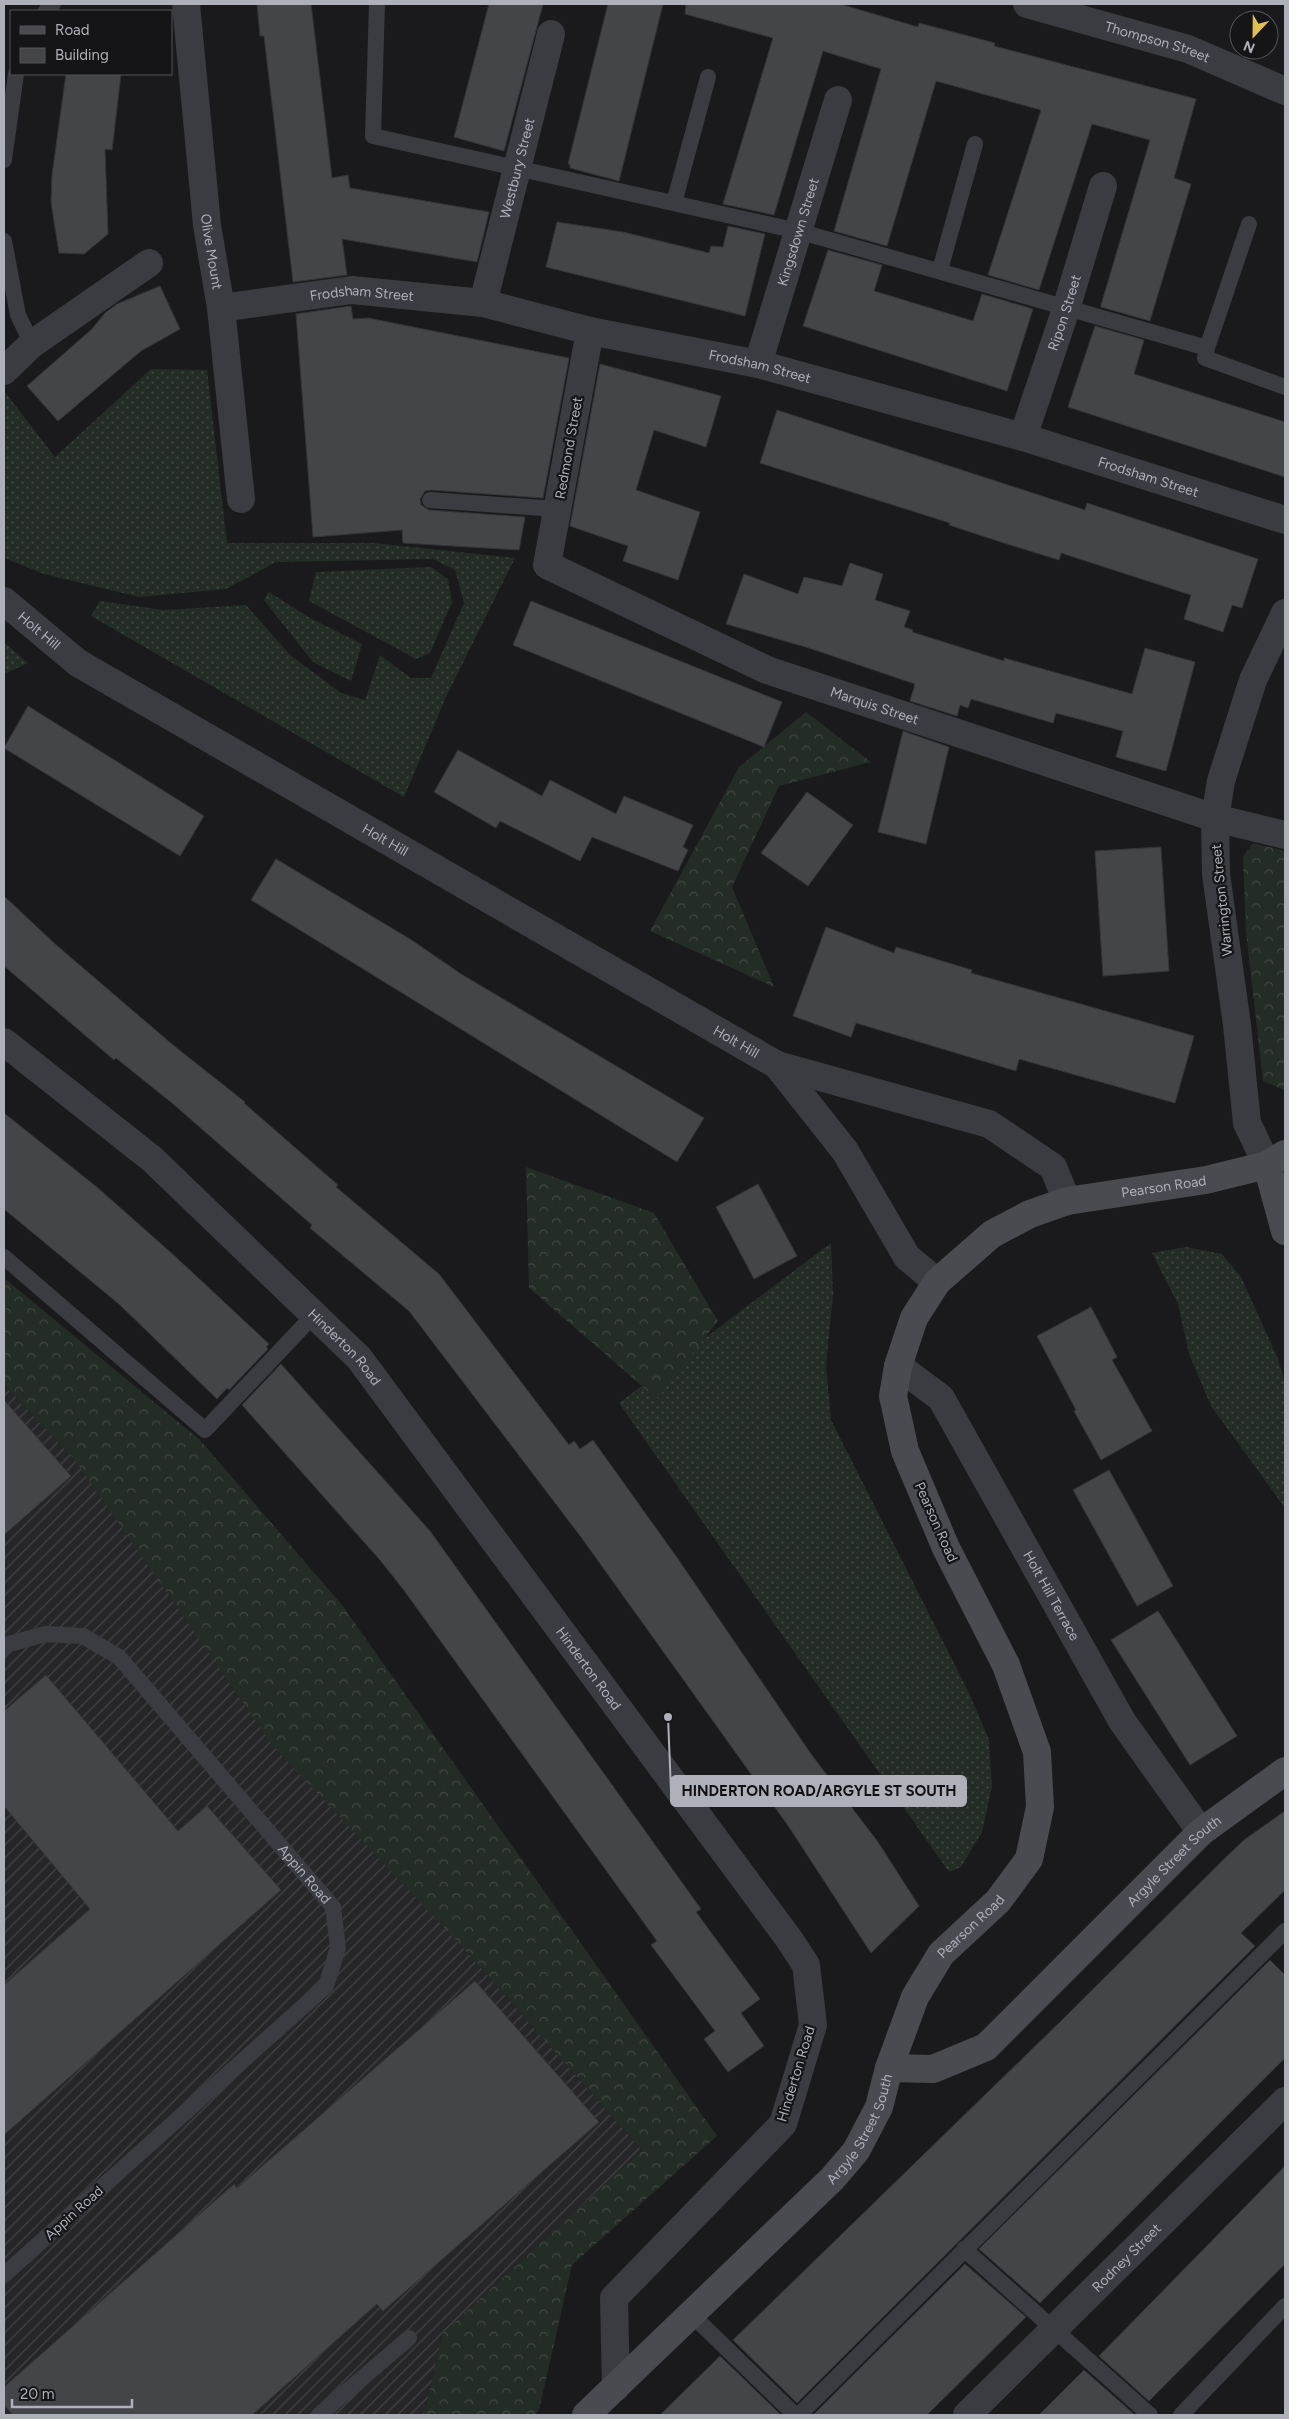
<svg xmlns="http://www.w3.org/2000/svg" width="1289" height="2419" viewBox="0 0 1289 2419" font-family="Figtree,sans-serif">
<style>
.industrial{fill:url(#industrial-furrows)}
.grass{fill:url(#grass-dots)}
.forest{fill:url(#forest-crowns)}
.building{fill:#444549;stroke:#353438}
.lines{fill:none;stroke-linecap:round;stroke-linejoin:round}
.lane{stroke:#3b3c41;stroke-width:16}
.street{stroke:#3b3c41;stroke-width:28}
.secondary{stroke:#4a4b50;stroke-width:28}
.labels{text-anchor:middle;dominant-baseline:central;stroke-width:4.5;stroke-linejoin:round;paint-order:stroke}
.street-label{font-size:14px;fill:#aeb0ba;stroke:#151517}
.leader{fill:none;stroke:#aeb0ba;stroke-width:2}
.callout-dot{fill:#aeb0ba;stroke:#151517;stroke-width:2}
.callout{fill:#aeb0ba;stroke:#aeb0ba;stroke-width:2}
.callout-label{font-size:15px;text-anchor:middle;font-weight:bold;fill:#111}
</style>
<defs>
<pattern id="industrial-furrows" width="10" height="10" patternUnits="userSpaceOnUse" patternTransform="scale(1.25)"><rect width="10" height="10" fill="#262629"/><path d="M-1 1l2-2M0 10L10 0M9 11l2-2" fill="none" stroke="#434346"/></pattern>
<pattern id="grass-dots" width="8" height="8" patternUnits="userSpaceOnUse" patternTransform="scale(1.25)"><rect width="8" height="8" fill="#242c26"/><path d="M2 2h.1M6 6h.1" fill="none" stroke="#414843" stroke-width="1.8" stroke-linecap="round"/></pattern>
<pattern id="forest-crowns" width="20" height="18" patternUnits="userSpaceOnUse" patternTransform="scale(1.25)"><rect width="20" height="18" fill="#242c26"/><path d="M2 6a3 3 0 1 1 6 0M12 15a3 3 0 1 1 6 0" fill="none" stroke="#414843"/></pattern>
</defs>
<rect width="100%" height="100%" fill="#1a1a1c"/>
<path class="industrial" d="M4 1385 75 1460 466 1951 642 2150 443 2333 424 2415H4Z"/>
<path class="grass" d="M151 369 207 370 227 543H374L515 558 446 697 404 797 91 616 100 601 163 610 246 605 290 655 341 693 365 700 380 655 411 678H431L464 603 455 570 433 559 276 562 226 589 139 597 44 574 4 558V391L55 457Z
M431 567 448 579 452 602 430 653 416 659 309 601 316 572Z
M269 592 310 618 362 644 351 681 313 662 264 600Z
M4 642 28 663 4 674Z
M831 1243 833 1295 826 1365 831 1420 969 1693 989 1740 992 1787 982 1832 961 1867 949 1872 619 1403Z
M1186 1247 1222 1254 1241 1277 1278 1359 1285 1383V1508L1211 1406 1189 1354 1178 1304 1152 1253Z"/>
<path class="forest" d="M806 712 871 762 779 786 732 887 774 987 650 931 739 767Z
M1253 843 1285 851V1090L1263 1081 1246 932 1243 857Z
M526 1167 654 1213 718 1321 657 1399 529 1288Z
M4 1278 200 1440 342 1605 717 2136 572 2265 539 2410 534 2415H424L443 2333 642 2150 466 1951 273 1746 75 1460 4 1385Z"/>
<path class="building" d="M257 4H311L332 178 348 175 350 188 489 212 477 262 342 239 347 275 293 282 264 36H260Z
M489 4H543L504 151 454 137Z
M608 4H663L619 181 570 168V164H568Z
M686 4H840L918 27 919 23 995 43 994 46 1196 99 1174 178 1191 184 1150 321 1101 307V305L1150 140 1092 124 1039 290 988 275 1041 110 936 81 887 246 834 231 881 69 823 51 774 215 723 204 773 38 685 14Z
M66 74H121L112 150 105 149 108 234 84 254 59 253 51 202 52 175Z
M557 222 623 232 709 253 711 246 723 247 728 226 765 234 745 316 546 267Z
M828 250 882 265 874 291 973 321 982 294 1033 309 1007 391 803 326Z
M160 286 180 329 141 351 58 421 27 386 92 329 105 313 117 304Z
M351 306 353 319 368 318 569 358 543 498 431 490 425 491 420 499 421 505 429 510 525 517 519 550 403 543 402 530 313 537 296 314Z
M1095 326 1144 340 1134 374 1285 422V477L1068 407Z
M600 364 721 396 706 447 654 430 636 490 700 512 678 580 623 561 628 546 570 526Z
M777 410 1085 510 1087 503 1258 559 1242 608 1232 605 1223 632 1184 619 1191 595 1061 553 1059 560 1004 543 949 525 950 523 760 463Z
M850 563 883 574 875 600 910 611 904 627 913 630 912 632 1004 661V658L1132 694 1145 648 1195 662 1166 771 1116 757 1123 731 1056 713 1053 723 971 699 968 708 960 705 957 716 910 701 915 684 809 648 726 624 744 574 798 594 804 577 842 586Z
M531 601 782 702 764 747 513 645Z
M28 706 204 816 180 856 4 748Z
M903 731 949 747 926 844 878 832Z
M458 750 542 796 550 780 616 814 624 796 693 825 683 847 688 850 678 871 592 837 580 861 500 821 496 828 434 792Z
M807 792 853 825 808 886 761 853Z
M1161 847 1169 971 1103 976 1095 851Z
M276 859 410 939 461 974 704 1118 677 1162 251 900Z
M4 896 54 943 173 1045 245 1102 244 1103 338 1185 336 1187 439 1274 569 1445 574 1441 580 1449 593 1440 678 1559 811 1754 878 1842 919 1906 871 1953 789 1827 581 1537 409 1311 310 1228 312 1225 172 1103 116 1058 114 1060 4 966Z
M826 927 894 953 896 947 972 970 971 973 1194 1036 1175 1103 1019 1059 1016 1071 856 1023 851 1037 793 1016Z
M4 1113 98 1188 178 1259 269 1344 266 1347 268 1349 229 1390 227 1388 217 1399 120 1305 4 1209Z
M758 1184 797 1256 754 1279 716 1207Z
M1091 1307 1117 1357 1112 1360 1152 1431 1101 1460 1074 1411 1076 1410 1037 1336Z
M281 1364 430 1531 701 1909 696 1912 760 1999 741 2013 764 2046 728 2072 704 2039 715 2031 651 1945 657 1941 403 1589 380 1560 242 1405Z
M4 1400 71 1476 4 1535Z
M1109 1470 1173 1586 1137 1606 1073 1490Z
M1158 1611 1237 1736 1190 1765 1111 1640Z
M46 1675 178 1831 207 1806 281 1890 4 2135V1985L90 1909 4 1806V1711Z
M1285 1811V1890L1241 1933 1255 1946 797 2403 733 2340 1064 2018 1223 1860 1244 1840Z
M1270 1960 1285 1975V2058L1040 2303 979 2249Z
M475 1981 599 2122 383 2311 377 2304 252 2415H13L4 2405V2387L234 2184 237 2188Z
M1285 2166V2264L1149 2401 1099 2356Z
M965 2264 1026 2317 927 2415H813Z
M720 2356 781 2415H660Z
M1084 2370 1135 2415H1039Z"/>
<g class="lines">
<g class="lane">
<path d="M377 4 373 136 798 231 1207 348 1205 358 1285 387"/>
<path d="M46 11 53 4"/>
<path d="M4 160 16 74"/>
<path d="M674 203 708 77"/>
<path d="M4 241 18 315 32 344"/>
<path d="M940 270 975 144"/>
<path d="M1207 348 1249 224"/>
<path d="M430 500 557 509"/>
<path d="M4 1257 205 1430 313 1316"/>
<path id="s1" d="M4 1648 9 1644 45 1634 83 1636 119 1657 333 1907 338 1948 326 1986 4 2275"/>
<path d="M964 2249 1150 2415"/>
<path d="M691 2314 795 2415"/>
<path d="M319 2415 409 2338"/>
<path d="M799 2415 1285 1931"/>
<path d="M1181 2415 1285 2306"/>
</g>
<g class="street">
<path id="s2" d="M186 4 207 225 221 308 241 499"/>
<path id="s3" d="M1027 4 1188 49 1285 91"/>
<path id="s4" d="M483 303 551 34"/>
<path id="s5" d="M221 308 352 290 483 303 590 331 758 364 1023 437 1285 520"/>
<path id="s6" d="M590 331 547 565 767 670 1215 818 1285 835"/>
<path id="s7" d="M758 364 838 100"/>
<path d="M4 371 32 344 149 263"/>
<path id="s8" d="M1023 437 1066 309 1103 186"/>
<path id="s9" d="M4 601 78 663 777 1065 989 1124 1053 1167 1067 1201"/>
<path id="s10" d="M4 1042 152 1159 359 1358 789 1939 806 1965 813 2025 783 2124 614 2298 616 2387"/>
<path d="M777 1065 845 1151 907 1257 937 1282"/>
<path d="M1267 1165 1247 1123 1237 1025 1216 874 1215 818 1221 781 1253 680 1285 613"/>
<path id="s11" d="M898 1366 941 1398 1122 1721 1201 1832"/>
<path id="s12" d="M967 2415 1285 2101"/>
</g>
<g class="secondary">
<path d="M1267 1165 1285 1231"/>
<path id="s13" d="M889 2068 933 2069 986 2047 1201 1832 1285 1771"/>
<path id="s14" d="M586 2415 832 2179 856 2151 879 2107 889 2068 915 1997 941 1954 998 1901 1029 1859 1040 1807 1037 1752 1006 1665 946 1548 905 1451 893 1396 898 1366 914 1318 937 1282 992 1234 1030 1214 1067 1201 1206 1180 1267 1165 1285 1154"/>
</g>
</g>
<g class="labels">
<g class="street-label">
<text stroke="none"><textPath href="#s3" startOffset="136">Thompson Street</textPath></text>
<text stroke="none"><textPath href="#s4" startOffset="139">Westbury Street</textPath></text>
<text stroke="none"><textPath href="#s7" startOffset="138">Kingsdown Street</textPath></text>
<text stroke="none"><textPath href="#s2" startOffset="249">Olive Mount</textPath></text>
<text stroke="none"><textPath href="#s5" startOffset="142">Frodsham Street</textPath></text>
<text stroke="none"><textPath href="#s8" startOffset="131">Ripon Street</textPath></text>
<text stroke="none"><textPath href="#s5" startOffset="548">Frodsham Street</textPath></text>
<text transform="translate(569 448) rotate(-80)">Redmond Street</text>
<text stroke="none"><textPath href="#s5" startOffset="952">Frodsham Street</textPath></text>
<text stroke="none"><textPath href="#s9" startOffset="46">Holt Hill</textPath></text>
<text stroke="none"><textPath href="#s6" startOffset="595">Marquis Street</textPath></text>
<text stroke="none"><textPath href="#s9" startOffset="451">Holt Hill</textPath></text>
<text transform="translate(1222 900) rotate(-96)">Warrington Street</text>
<text stroke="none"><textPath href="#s9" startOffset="856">Holt Hill</textPath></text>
<text stroke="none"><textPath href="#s14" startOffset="1594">Pearson Road</textPath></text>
<text stroke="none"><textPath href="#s10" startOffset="458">Hinderton Road</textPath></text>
<text transform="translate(936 1522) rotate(66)">Pearson Road</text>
<text stroke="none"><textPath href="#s11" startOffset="280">Holt Hill Terrace</textPath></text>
<text stroke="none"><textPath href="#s10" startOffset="862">Hinderton Road</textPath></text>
<text stroke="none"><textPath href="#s13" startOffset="366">Argyle Street South</textPath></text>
<text stroke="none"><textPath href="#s1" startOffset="409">Appin Road</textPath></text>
<text stroke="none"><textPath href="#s14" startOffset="634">Pearson Road</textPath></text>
<text transform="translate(796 2074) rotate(-73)">Hinderton Road</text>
<text stroke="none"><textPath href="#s14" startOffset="399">Argyle Street South</textPath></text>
<text transform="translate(74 2213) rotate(-42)">Appin Road</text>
<text stroke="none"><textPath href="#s12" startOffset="224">Rodney Street</textPath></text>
</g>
</g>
<path class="leader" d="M668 1717L671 1791"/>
<circle class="callout-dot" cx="668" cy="1717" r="5"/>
<rect class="callout" x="671" y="1776" width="295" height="30" rx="5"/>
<g class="callout-label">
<text x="819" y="1796">HINDERTON ROAD/ARGYLE ST SOUTH</text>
</g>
<rect width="1289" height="2419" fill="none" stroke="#aeb0ba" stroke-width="10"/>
<rect x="10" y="10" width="162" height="65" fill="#151517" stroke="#525358"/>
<rect x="20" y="26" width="25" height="8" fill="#4a4b50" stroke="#525358"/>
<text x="55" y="35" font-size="15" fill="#aeb0ba">Road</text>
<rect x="20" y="48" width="25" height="15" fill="#444549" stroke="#525358"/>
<text x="55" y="60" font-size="15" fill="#aeb0ba">Building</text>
<g transform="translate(1254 35) rotate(202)"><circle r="24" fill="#151517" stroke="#525358"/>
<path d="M0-4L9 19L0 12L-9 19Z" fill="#e1be4d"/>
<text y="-8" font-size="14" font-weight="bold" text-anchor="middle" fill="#aeb0ba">N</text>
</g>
<path d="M12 2399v8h120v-8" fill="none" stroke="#aeb0ba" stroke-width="2.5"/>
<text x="20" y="2399" font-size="15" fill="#aeb0ba" stroke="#151517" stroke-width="4" paint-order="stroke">20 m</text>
</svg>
